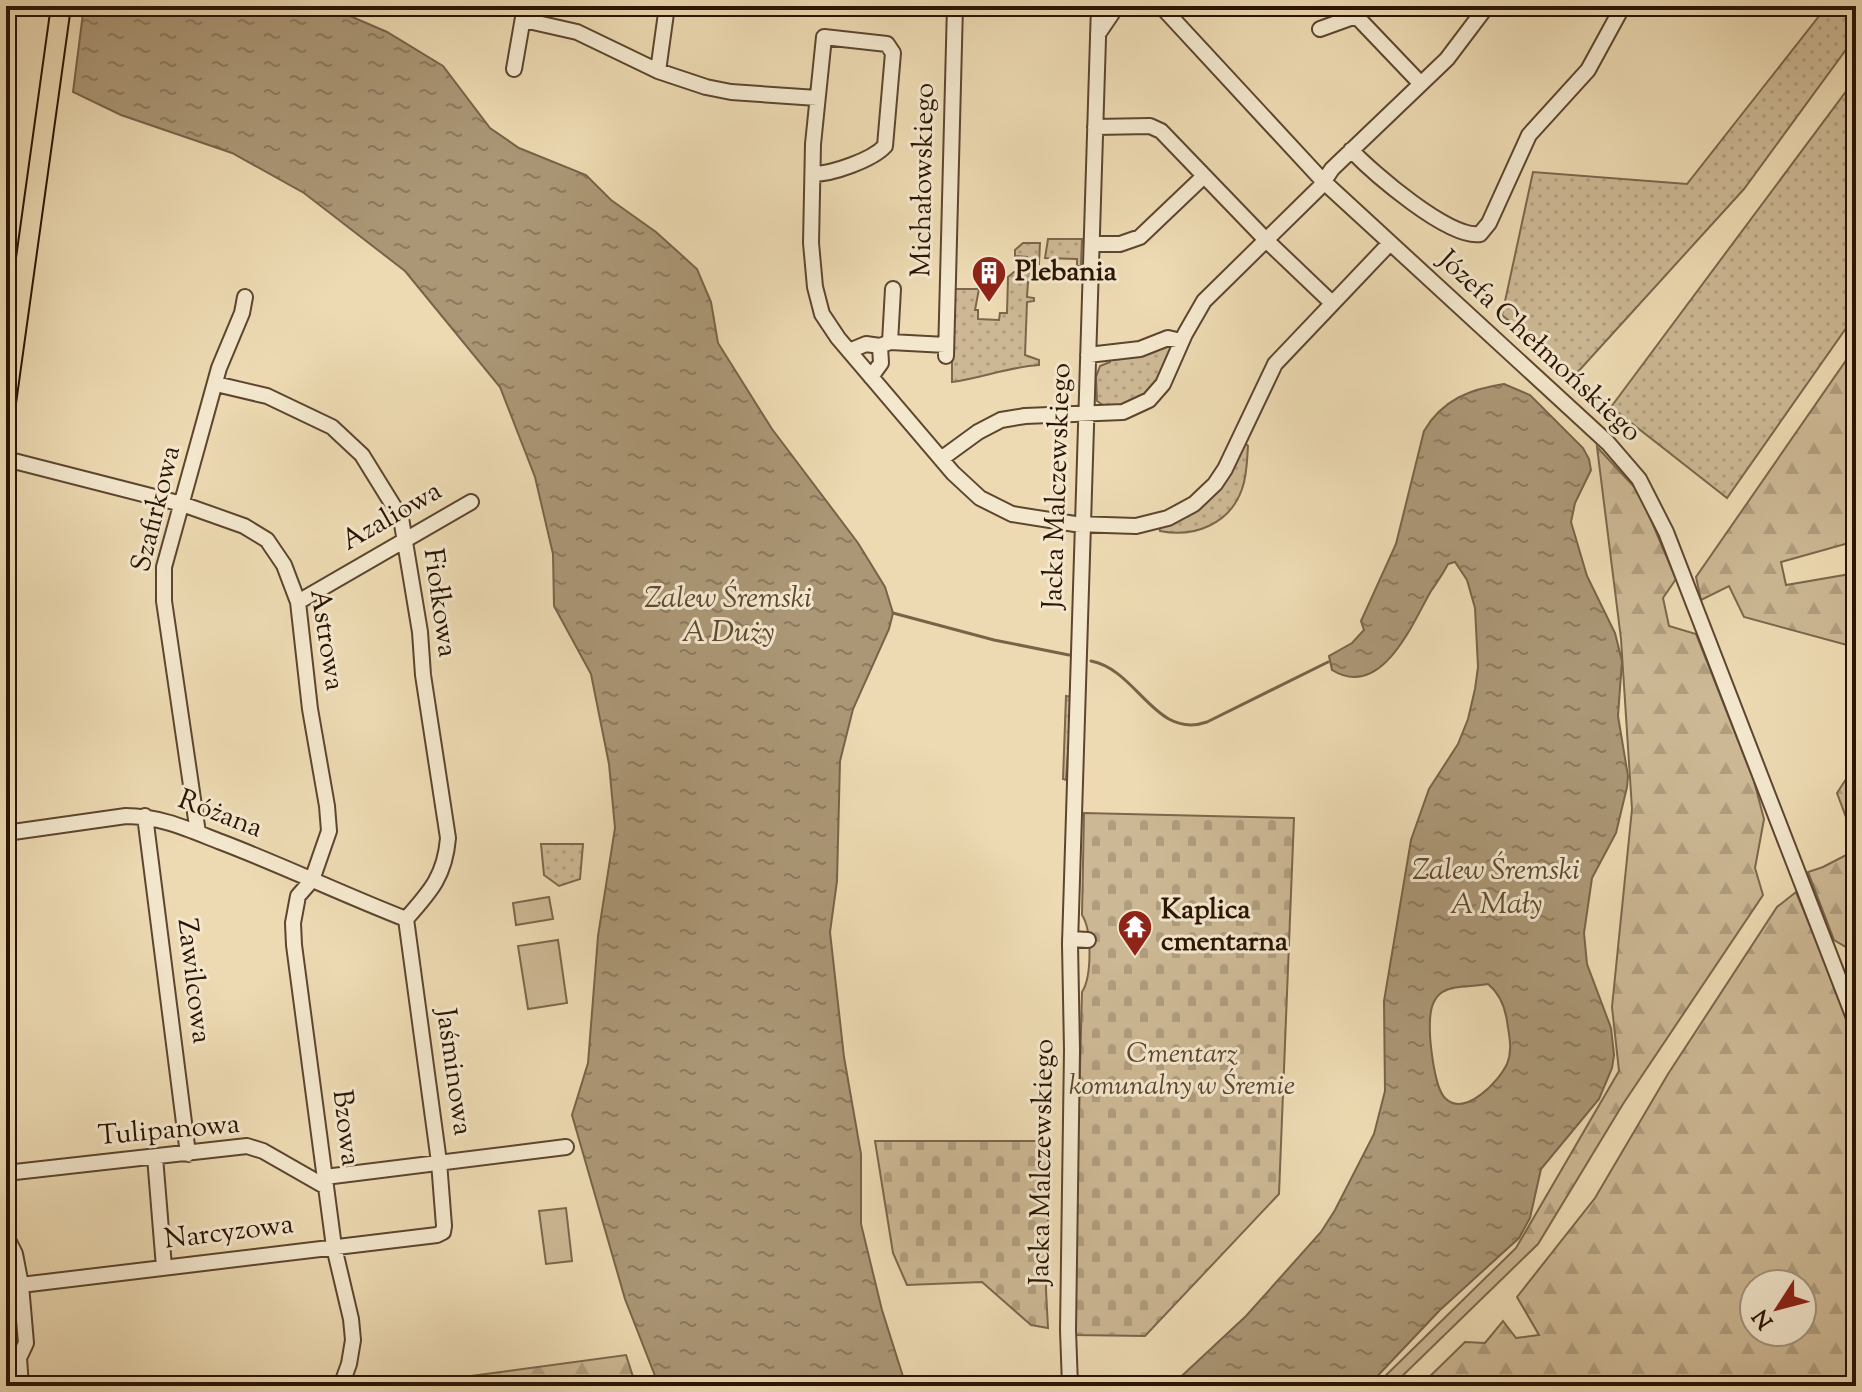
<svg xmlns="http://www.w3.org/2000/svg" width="1862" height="1392" viewBox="0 0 1862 1392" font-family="'Sorts Mill Goudy',serif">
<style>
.green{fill:url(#green-dots);stroke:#7c664c;stroke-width:2}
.forest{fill:url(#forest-firs);stroke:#7c664c;stroke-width:2;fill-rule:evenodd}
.cemetery{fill:url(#cemetery-stones);stroke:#7c664c;stroke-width:2}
.pitch{fill:#ccb894;stroke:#7c664c;stroke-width:2}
.water{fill:url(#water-ripples);stroke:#786348;stroke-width:2;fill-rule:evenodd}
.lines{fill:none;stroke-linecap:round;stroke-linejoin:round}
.stream{stroke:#786348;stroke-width:3}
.minor-casing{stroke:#5c462f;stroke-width:18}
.major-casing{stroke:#2b1403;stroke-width:22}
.minor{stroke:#f3e7cd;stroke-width:14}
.major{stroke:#eddab2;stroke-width:18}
.labels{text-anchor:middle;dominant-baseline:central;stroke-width:6;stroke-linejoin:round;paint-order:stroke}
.street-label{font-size:28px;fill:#2b1403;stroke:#f3e7cd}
.poi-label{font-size:28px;font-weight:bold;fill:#2b1403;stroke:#f3e7cd;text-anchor:start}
.park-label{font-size:28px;font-style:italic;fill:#5b452e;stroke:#f3e7cd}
.water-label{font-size:30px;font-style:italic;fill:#5e4831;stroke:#f3e7cd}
</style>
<defs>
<pattern id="green-dots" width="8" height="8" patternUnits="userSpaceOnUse" patternTransform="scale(2)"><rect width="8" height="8" fill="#ccb894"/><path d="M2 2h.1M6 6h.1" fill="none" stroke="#af9d7e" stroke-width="1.8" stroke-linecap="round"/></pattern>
<pattern id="forest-firs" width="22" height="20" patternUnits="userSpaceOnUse" patternTransform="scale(2)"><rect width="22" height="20" fill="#ccb894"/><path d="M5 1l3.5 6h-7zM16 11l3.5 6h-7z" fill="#af9d7e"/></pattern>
<pattern id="cemetery-stones" width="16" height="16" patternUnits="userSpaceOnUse" patternTransform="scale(2)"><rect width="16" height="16" fill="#ccb894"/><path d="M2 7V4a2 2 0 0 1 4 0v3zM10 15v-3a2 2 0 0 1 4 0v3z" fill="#af9d7e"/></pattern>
<pattern id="water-ripples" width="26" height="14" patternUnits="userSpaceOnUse" patternTransform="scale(2)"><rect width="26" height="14" fill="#ab9776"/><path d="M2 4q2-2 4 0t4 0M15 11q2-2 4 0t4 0" fill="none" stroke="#8b7a5f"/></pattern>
</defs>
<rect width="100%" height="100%" fill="#eddab2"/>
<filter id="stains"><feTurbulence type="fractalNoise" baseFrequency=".0025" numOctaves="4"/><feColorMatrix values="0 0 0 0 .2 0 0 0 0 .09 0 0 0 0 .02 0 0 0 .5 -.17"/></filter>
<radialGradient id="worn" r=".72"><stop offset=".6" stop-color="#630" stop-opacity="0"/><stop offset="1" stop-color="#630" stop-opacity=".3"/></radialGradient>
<path class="green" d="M1827 6H1856V36L1744 189 1575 375 1502 315 1533 172 1687 184Z
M1856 78V314L1727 498 1611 407Z
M1048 239H1082L1081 266H1077V259L1045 258Z
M1023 243H1040L1039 264H1027V257L1015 256V250Z
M1014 272 1031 273 1035 277V281L1028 282 1027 297 1034 298V301L1027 302 1025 355 1039 360V365C1009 367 981 378 952 382V289H979L975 310H978V319L999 320 1000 313H1007L1008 277Z
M1171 344 1172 348C1155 387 1153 401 1107 408L1097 401 1096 377 1100 366 1110 362V359Z
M1244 442 1248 446C1247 460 1247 476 1242 489 1230 524 1194 538 1160 531L1159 527 1173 521Z
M1066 696 1072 697 1066 780 1063 779Z
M541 844H583L580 879 559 886 544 875Z"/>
<path class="forest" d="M1856 346V541L1781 562 1786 585 1856 573V645H1847L1744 617 1729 586 1701 600 1696 577Z
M1597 447 1639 492 1676 579 1663 598 1669 626 1696 634 1754 781 1764 819 1755 868 1763 895 1623 1104 1538 1244 1392 1386H1375L1516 1248 1619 1071 1612 1007 1632 809 1621 639Z
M1850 773 1856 780V844L1837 793Z
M1856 850V953L1834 940 1808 872 1823 867Z
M1796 892 1856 1036V1386H1420L1465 1342 1485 1343 1503 1321 1516 1338 1539 1335 1517 1297 1595 1198 1668 1074 1777 907ZM1754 1284H1802V1332H1754Z
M626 1355 636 1386H396Z"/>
<path class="cemetery" d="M1084 813 1294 818 1279 1194 1145 1336 1073 1335 1082 992C1092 976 1092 930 1082 915Z
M875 1141H1050L1046 1290 1048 1328 1031 1325 982 1282 907 1285 893 1253Z"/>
<path class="pitch" d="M549 897 553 919 516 925 513 903Z
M558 940 567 1003 528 1009 518 946Z
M566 1208 572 1261 546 1264 539 1211Z"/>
<path class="water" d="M93 6H189L209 15 232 6H327L387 32 443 66 490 128 519 148 586 175 611 200 656 232 697 269 711 302 718 343 772 429 858 543 885 587 893 613 889 629 853 709 840 761 837 881 830 932 844 1057 861 1154V1224L882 1310 906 1386H659L625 1299 572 1115 588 1063 598 936 615 828 609 764 591 674 554 606 553 554 535 477 500 387 405 271 304 193 232 153 121 115 73 92 83 13Z
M1504 384 1530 395 1583 448 1589 459 1591 470 1575 503 1571 522 1587 576 1615 633 1622 661 1618 716 1628 776 1627 787 1616 833 1592 878 1584 933 1587 964 1611 1028 1614 1055 1612 1068 1599 1099 1541 1169 1530 1218 1519 1238 1440 1310 1368 1386H1171L1246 1316 1321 1232 1335 1210 1374 1134 1385 1091 1384 1001 1411 840 1429 789 1458 744 1468 719 1475 689 1478 667 1475 608 1467 580 1455 562 1448 564C1443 574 1437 582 1431 591 1413 622 1382 701 1332 670L1329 656 1352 643 1364 630 1361 621 1396 544 1424 431C1442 400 1470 389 1504 384ZM1488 984C1500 994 1505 1007 1507 1021 1509 1036 1513 1049 1507 1064 1499 1081 1465 1118 1445 1098 1434 1087 1429 1038 1430 1021 1431 980 1461 989 1488 984Z"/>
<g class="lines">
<path class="stream" d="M893 613 994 640 1069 655
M1091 661C1138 670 1155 740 1207 722L1328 662"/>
<defs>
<path id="minor" d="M1161 6 1323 181 1608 443 1639 479 1666 532 1856 1023
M1355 6 1358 18 1421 84
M524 20 577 32 658 71 706 87 731 92 817 98
M1320 29 1356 16
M1098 34 1117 6
M514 69 525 6
M658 71 667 6
M1095 127 1150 126 1161 131 1266 240 1332 303
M1351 150C1373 173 1449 239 1480 234L1489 223 1529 135 1588 70 1623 6
M813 174C832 174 872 160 885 146L893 53 887 44 824 37 813 144 811 243 815 287 822 314 838 338 953 473 980 498 1012 514 1075 524 1136 526 1168 518 1194 504 1215 484 1225 469 1275 364 1390 243
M1092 244H1120L1140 237 1204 176
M890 342 893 289
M849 351 866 344 880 346 890 342 946 345
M1088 355 1140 349 1168 338 1181 341
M946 356 955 6
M871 377 881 363 880 346
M216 384 267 396 332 427 362 455 401 518 420 632 423 675 448 838C445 876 430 892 406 919
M6 459 182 504 244 526 267 540 284 565 298 602 310 709 327 806 329 831 312 880 298 896 293 923 294 945 334 1247 351 1319 353 1340 349 1364 341 1386
M941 459 978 432 1001 420 1025 416 1123 412 1149 400 1163 384 1185 334 1204 301 1320 187 1332 169 1447 59 1487 6
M298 602 471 502
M145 816 188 1154
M6 833 126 816C160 816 190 830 221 842 284 866 344 895 406 919
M198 833 164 601V567L219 368 242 313 245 297
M1070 939 1088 940
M155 1157 164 1267
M6 1173 247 1146 263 1151 326 1187
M325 1177 566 1147
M6 1236 15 1254 21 1285 26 1343 19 1358 21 1386
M21 1285 437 1235 443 1232 444 1226 439 1162 406 919
M1070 1386 1068 1330 1072 1050 1070 944 1099 6"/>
<path id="major" d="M6 403 61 6"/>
</defs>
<use href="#minor" class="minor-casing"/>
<use href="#major" class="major-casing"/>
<use href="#minor" class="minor"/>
<use href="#major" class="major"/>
</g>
<defs>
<symbol id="building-pin" viewBox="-11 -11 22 30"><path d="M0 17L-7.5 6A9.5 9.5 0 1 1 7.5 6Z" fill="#8f2418" stroke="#f3e7cd"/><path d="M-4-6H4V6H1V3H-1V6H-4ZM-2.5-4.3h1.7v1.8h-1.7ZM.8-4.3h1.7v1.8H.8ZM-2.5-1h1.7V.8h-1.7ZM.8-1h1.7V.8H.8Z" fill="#fff"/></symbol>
<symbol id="temple-pin" viewBox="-11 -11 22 30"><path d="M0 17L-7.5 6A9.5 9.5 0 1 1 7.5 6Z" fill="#8f2418" stroke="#f3e7cd"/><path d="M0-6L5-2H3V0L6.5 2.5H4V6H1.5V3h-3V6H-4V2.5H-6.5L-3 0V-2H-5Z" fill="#fff"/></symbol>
</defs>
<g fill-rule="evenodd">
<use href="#building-pin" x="969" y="253" width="40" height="54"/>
<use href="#temple-pin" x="1115" y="907" width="40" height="54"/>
</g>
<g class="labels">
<g class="street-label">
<text transform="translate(924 180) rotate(-89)">Michałowskiego</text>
<text transform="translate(1539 347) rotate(43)">Józefa Chełmońskiego</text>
<text transform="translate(1058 486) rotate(-88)">Jacka Malczewskiego</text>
<text transform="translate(157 509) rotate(-76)">Szafirkowa</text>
<text transform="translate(392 517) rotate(-30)">Azaliowa</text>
<text transform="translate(439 603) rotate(82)">Fiołkowa</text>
<text transform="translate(326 640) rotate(81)">Astrowa</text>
<text transform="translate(220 815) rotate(21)">Różana</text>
<text transform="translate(193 981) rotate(83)">Zawilcowa</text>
<text transform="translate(453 1072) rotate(82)">Jaśminowa</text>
<text transform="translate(345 1128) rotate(83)">Bzowa</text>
<text transform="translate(169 1131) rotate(-5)">Tulipanowa</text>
<text transform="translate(1043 1162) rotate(-89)">Jacka Malczewskiego</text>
<text transform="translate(229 1233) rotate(-7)">Narcyzowa</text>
</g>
<g class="poi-label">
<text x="1015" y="273">Plebania</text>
<text x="1161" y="911">Kaplica<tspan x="1161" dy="32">cmentarna</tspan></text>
</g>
<g class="park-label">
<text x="1182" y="1055">Cmentarz<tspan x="1182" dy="32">komunalny w Śremie</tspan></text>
</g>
<g class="water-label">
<text x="728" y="599">Zalew Śremski<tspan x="728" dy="34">A Duży</tspan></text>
<text x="1496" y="871">Zalew Śremski<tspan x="1496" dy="34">A Mały</tspan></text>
</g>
</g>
<rect width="1862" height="1392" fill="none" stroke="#eddab2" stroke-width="32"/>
<rect x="8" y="8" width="1846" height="1376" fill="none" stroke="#2b1403" stroke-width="4"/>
<rect x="16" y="16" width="1830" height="1360" fill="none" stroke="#2b1403" stroke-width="2"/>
<g transform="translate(1778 1308) rotate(234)"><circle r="38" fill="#f3e7cd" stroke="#a3937c" stroke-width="2"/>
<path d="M0-6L14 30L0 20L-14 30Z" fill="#8f2418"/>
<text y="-12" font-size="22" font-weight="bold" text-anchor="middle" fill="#2b1403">N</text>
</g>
<rect width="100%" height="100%" filter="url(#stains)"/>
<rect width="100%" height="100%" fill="url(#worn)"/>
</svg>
